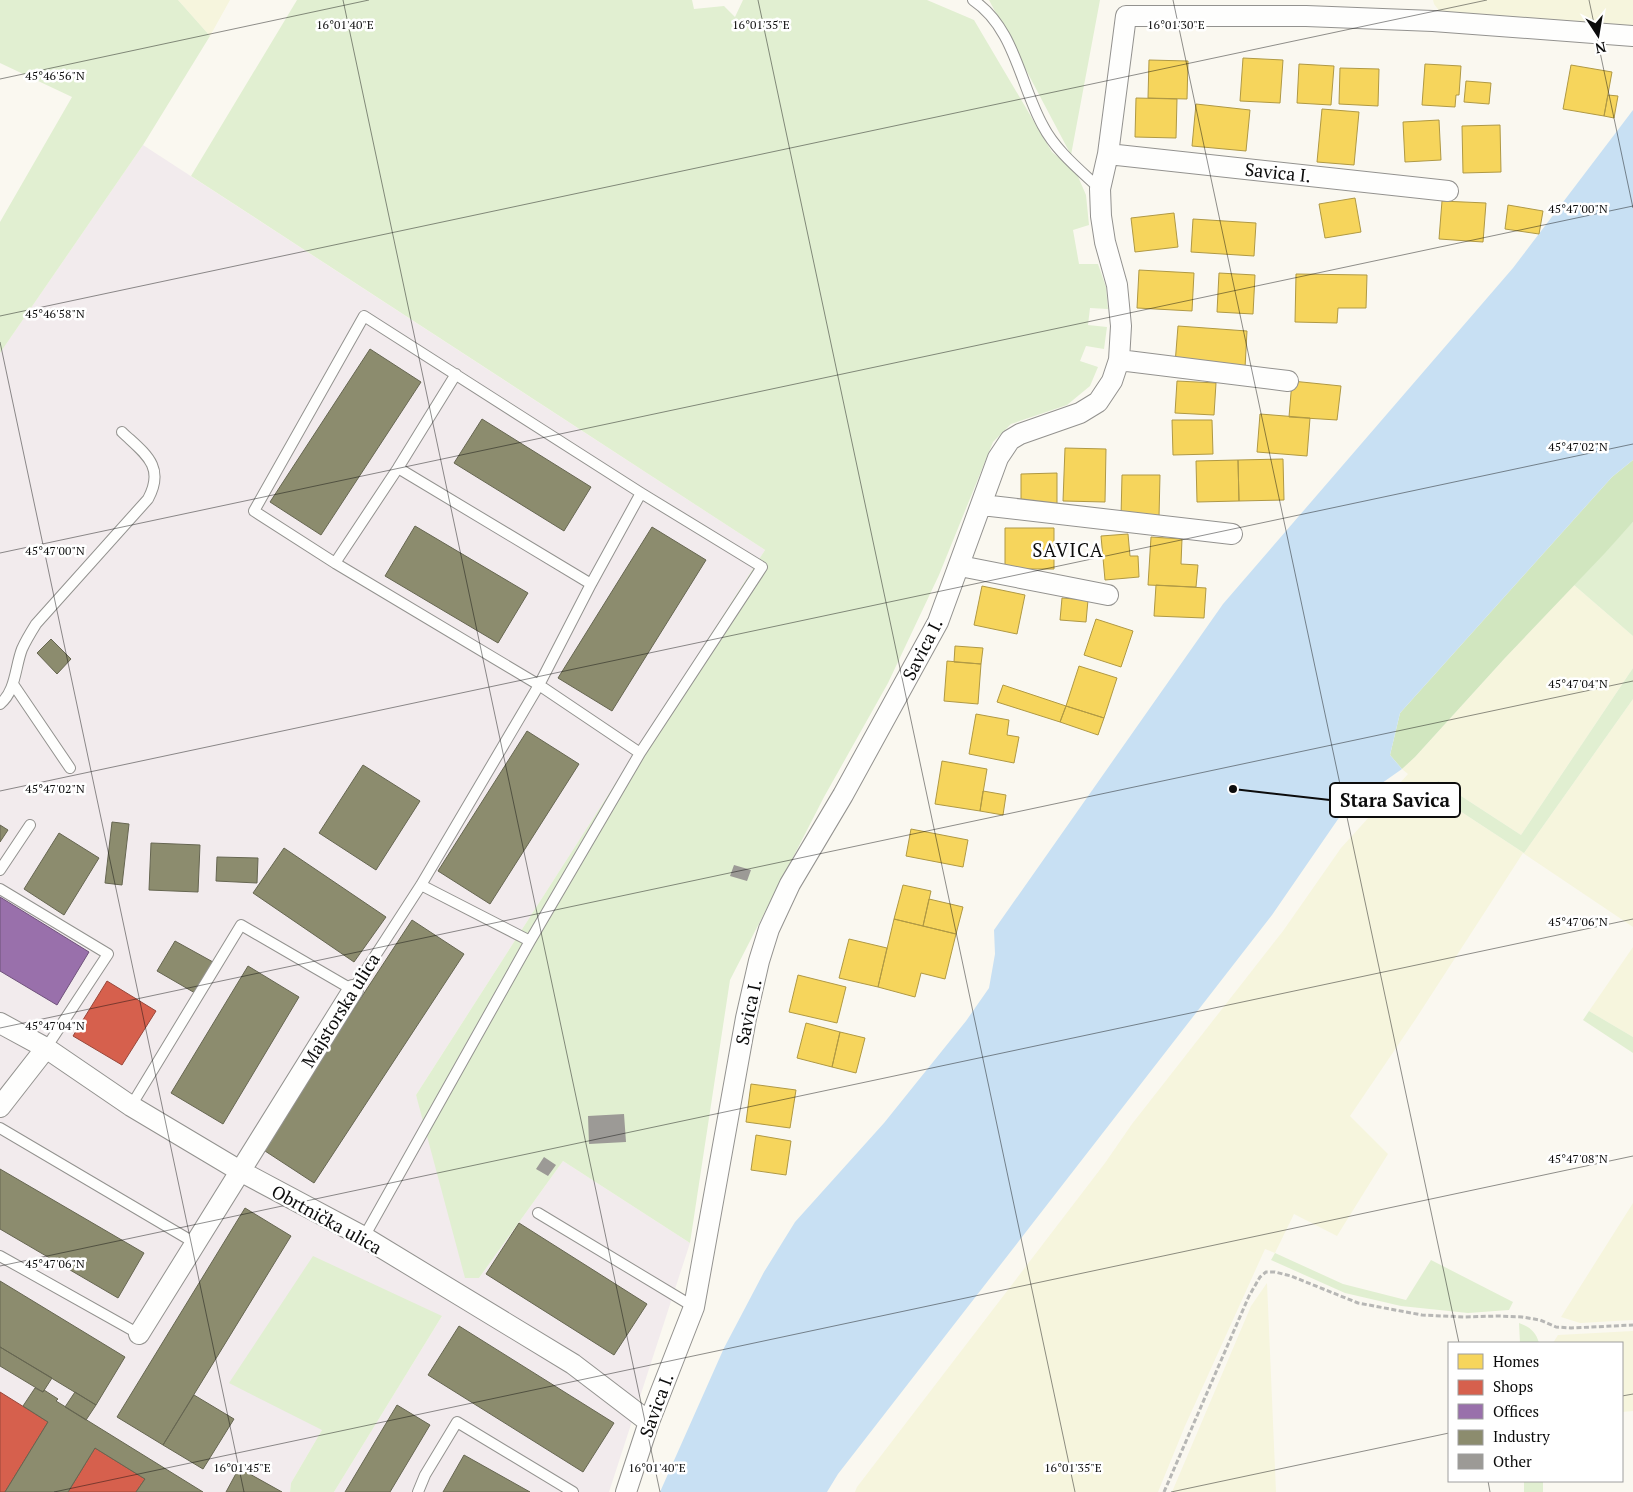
<svg xmlns="http://www.w3.org/2000/svg" width="1633" height="1492" viewBox="0 0 1633 1492" font-family="'PT Serif',serif">
<style>
.industrial{fill:#f2ebed}
.farmland{fill:#f6f5dd}
.green{fill:#e1efd1}
.forest{fill:#d1e6bf}
.water{fill:#c8e0f3}
.homes{fill:#f6d55c;stroke:#b09944}
.shops{fill:#d6604d;stroke:#99473a}
.offices{fill:#9970ab;stroke:#6f527b}
.industry{fill:#8c8c6e;stroke:#666651}
.building{fill:#9c9a96}
.lines{fill:none;stroke-linecap:round;stroke-linejoin:round}
.lane-casing{stroke:#93928f;stroke-width:12}
.street-casing{stroke:#93928f;stroke-width:22}
.path{stroke:#b7b7b5;stroke-width:3;stroke-dasharray:5 2.5;stroke-linecap:butt}
.lane{stroke:#fefefd;stroke-width:10}
.street{stroke:#fefefd;stroke-width:20}
.ticks{fill:none;stroke:#0c0c0c;stroke-width:1;stroke-opacity:0.45}
.labels{text-anchor:middle;dominant-baseline:central;stroke-width:5;stroke-linejoin:round;paint-order:stroke}
.street-label{font-size:18px;fill:#0c0c0c;stroke:#fff}
.neighbourhood-label{font-size:19px;letter-spacing:1px;fill:#0c0c0c;stroke:#fff}
.ticks-label{font-size:12px;text-anchor:middle;fill:#0c0c0c;stroke:#fff;stroke-width:5;stroke-linejoin:round;paint-order:stroke}
.leader{fill:none;stroke:#0c0c0c;stroke-width:2}
.callout-dot{fill:#0c0c0c;stroke:#fff;stroke-width:2}
.callout{fill:#fff;stroke:#0c0c0c;stroke-width:2}
.callout-label{font-size:19px;text-anchor:middle;font-weight:bold;fill:#0c0c0c}
</style>
<rect width="100%" height="100%" fill="#faf8f0"/>
<path class="industrial" d="M143 145 765 550 416 1095 479 1278 563 1161 690 1243 609 1492H334L442 1316 322 1430 291 1483 290 1492H0V353Z"/>
<path class="farmland" d="M178 0H230L210 36Z
M1433 0H1633V30L1440 12 1434 4Z
M1574 585 1633 636V668L1521 835 1438 781 1431 792 1524 853 1633 699V927L1523 853 1415 1020 1350 1116 1388 1154 1337 1236 1294 1214 1275 1253 1265 1249 1185 1426 1158 1492H855L857 1487 1105 1163 1132 1124 1283 931 1341 848 1408 774 1402 769 1415 757 1505 658Z
M1633 947V1037L1589 1011Z
M1633 1203V1320L1580 1323 1561 1317Z
M1267 1283 1276 1492H1172L1251 1306Z
M1633 1331V1411L1622 1412V1343H1553L1558 1335Z"/>
<path class="green" d="M0 0H178L210 36 143 145 0 353V222L72 97 0 63Z
M297 0H692L694 9 724 6 735 17 743 0H927L974 20 1052 152 1076 172 1086 195 1089 225 1073 230 1079 264H1098L1106 287 1108 309 1090 308 1088 325 1107 327 1104 349 1086 346 1080 361 1098 367 1090 386 1067 405 1011 424 993 442 939 575 888 683 824 797 730 980 690 1243 563 1161 479 1278H465L416 1095 765 550 191 176Z
M989 0H1100L1071 155Z
M1633 522V636L1574 585Z
M1633 668V699L1524 853 1431 792 1438 781 1521 835Z
M1589 1011 1633 1037V1053L1583 1020Z
M1275 1253 1343 1284 1406 1300 1431 1260 1513 1302 1509 1310 1468 1313 1401 1306 1345 1293 1271 1260Z
M313 1256 442 1316 334 1492H290L291 1483 322 1430 229 1383Z
M1519 1323C1530 1327 1536 1332 1539 1343H1520Z
M1524 1481H1543V1492H1524Z"/>
<path class="forest" d="M1633 460V522L1605 553 1505 658 1415 757 1402 769 1390 755 1400 713 1612 477Z"/>
<path class="water" d="M1633 110V460L1612 477 1400 713 1390 755 1402 769 1345 809 1272 915 838 1474 827 1492H660L724 1348 764 1272 795 1222 884 1123 966 1021 989 988 995 954 994 930 1223 604 1513 268Z"/>
<path class="homes" d="M1243 58 1283 60 1280 103 1240 101Z
M1149 60 1188 61 1187 99 1148 98Z
M1299 64 1334 66 1331 105 1297 103Z
M1425 64 1461 66 1459 95H1456L1455 107 1422 105Z
M1571 65 1612 72 1604 116 1563 109Z
M1340 68 1379 69 1378 106 1339 104Z
M1466 81 1491 83 1489 104 1464 102Z
M1608 95 1618 96 1614 118 1604 116Z
M1136 98 1177 99 1176 138 1135 137Z
M1196 104 1250 110 1246 151 1192 146Z
M1322 109 1359 112 1354 165 1317 162Z
M1439 120 1441 160 1405 162 1403 122Z
M1500 125 1501 172 1463 173 1462 126Z
M1355 198 1361 232 1325 238 1319 204Z
M1442 201 1486 203 1483 242 1439 239Z
M1508 205 1543 211 1539 234 1505 229Z
M1174 213 1178 247 1135 252 1131 218Z
M1193 219 1256 223 1254 256 1191 252Z
M1139 270 1194 273 1192 311 1137 308Z
M1219 273 1255 275 1253 314 1217 312Z
M1296 274 1367 275 1366 308H1338L1337 323 1295 322Z
M1178 326 1247 331 1245 368 1175 364Z
M1177 381 1216 383 1214 415 1175 413Z
M1292 381 1341 386 1337 420 1289 417Z
M1260 414 1310 418 1307 456 1257 452Z
M1172 420H1212L1213 454 1173 455Z
M1065 448 1106 449 1105 502 1063 501Z
M1283 459 1284 500 1239 501 1238 460Z
M1238 460 1239 501 1197 502 1196 461Z
M1057 473V505H1021V474Z
M1122 475H1160L1159 517H1121Z
M1005 528H1054V569H1005Z
M1128 534 1130 556H1138L1139 577 1105 580 1101 536Z
M1151 537 1182 539 1181 564 1198 565 1196 587 1148 585Z
M1156 585 1206 588 1204 618 1154 616Z
M982 586 1025 595 1017 634 974 625Z
M1062 598 1088 600 1086 622 1060 620Z
M1096 619 1133 631 1121 667 1084 655Z
M955 646 983 648 981 664 954 662Z
M947 661 981 664 978 704 944 701Z
M1079 666 1117 678 1104 718 1066 706Z
M1003 685 1066 706 1060 722 997 702Z
M1066 706 1104 718 1098 735 1060 722Z
M976 714 1009 720 1007 735 1019 737 1014 763 969 754Z
M942 761 987 769 980 811 935 804Z
M983 791 1006 795 1003 815 980 811Z
M911 829 968 840 963 867 906 856Z
M903 885 931 891 923 926 894 919Z
M929 899 963 907 956 934 923 926Z
M894 919 956 934 945 979 921 973 915 997 878 987Z
M849 939 887 948 878 987 839 978Z
M798 975 846 987 837 1023 789 1012Z
M806 1023 840 1032 832 1067 797 1058Z
M840 1032 865 1038 856 1073 832 1067Z
M751 1084 796 1090 790 1128 746 1122Z
M756 1135 791 1141 786 1175 751 1170Z"/>
<path class="shops" d="M107 981 156 1011 122 1065 73 1036Z
M0 1392 48 1422 5 1492H0Z
M95 1448 145 1479 136 1492H68Z"/>
<path class="offices" d="M0 897 89 952 57 1005 0 971Z"/>
<path class="industry" d="M370 349 421 382 321 535 270 502Z
M482 419 591 487 564 531 454 463Z
M415 526 528 593 498 643 385 576Z
M652 527 706 560 612 711 558 678Z
M51 639 71 659 57 674 37 653Z
M527 731 579 764 490 904 438 871Z
M363 765 420 801 376 870 319 833Z
M112 822 129 824 122 885 105 883Z
M0 825 8 830 0 842Z
M59 833 99 858 64 915 24 889Z
M151 843 200 845 198 892 149 890Z
M284 848 386 917 354 962 253 893Z
M217 857 258 858 257 883 216 881Z
M412 920 464 954 314 1183 262 1149Z
M175 941 213 962 195 993 157 971Z
M248 966 299 997 223 1124 171 1093Z
M0 1169 144 1253 118 1298 0 1229Z
M245 1208 291 1236 163 1445 117 1417Z
M519 1223 647 1304 614 1355 486 1274Z
M0 1281 125 1357 96 1405 0 1347Z
M459 1326 614 1423 583 1472 428 1375Z
M0 1347 52 1378 43 1392 0 1366Z
M35 1388 43 1392 44 1390 58 1399 56 1401 203 1492H136L145 1479 95 1448 68 1492H5L48 1422 23 1406Z
M75 1392 96 1405 86 1420 65 1407Z
M194 1395 234 1419 203 1469 163 1445Z
M397 1405 430 1425 390 1492H345Z
M464 1455 530 1492H443Z
M239 1468 282 1492H226Z"/>
<path class="building" d="M734 865 751 870 747 881 730 876Z
M624 1114 626 1142 589 1144 588 1116Z
M544 1157 556 1165 548 1176 536 1169Z"/>
<g class="lines">
<defs>
<path id="lane" d="M973 0C1015 28 1020 85 1043 126 1056 151 1080 170 1100 189
M398 468 591 584
M335 563 398 468 456 374
M13 684 70 768
M0 704C16 691 15 667 22 649 26 640 31 632 36 624L148 499C166 466 144 453 122 432
M0 870 30 825
M421 885 530 941
M0 889 108 954 46 1048
M131 1106 241 925 353 990 421 885 539 685 591 584 641 493
M0 1128 195 1243
M538 1213 694 1307
M364 1237 530 941 640 753 762 567 641 493 364 316 254 511 335 563 539 685 640 753
M0 1256 139 1334
M418 1492 425 1475 457 1422 573 1492"/>
<path id="street" d="M1108 154 1448 191
M1119 360 1288 381
M982 505 1232 534
M960 566 1108 595
M0 1023 46 1048 131 1106 240 1171 364 1237 573 1364 649 1422
M0 1107 46 1048
M139 1334 353 990
M626 1492 649 1422 694 1307 746 1018 759 961 769 929 790 884 843 795 938 622 998 458 1010 440 1020 434 1080 413 1098 402 1112 381 1119 360 1121 326 1117 285 1105 242 1101 216 1100 189 1108 154 1126 16H1306L1433 21 1633 36"/>
</defs>
<use href="#lane" class="lane-casing"/>
<use href="#street" class="street-casing"/>
<path class="path" d="M1164 1492 1249 1296 1260 1277 1266 1272H1275L1291 1276 1358 1303 1422 1315 1464 1317 1498 1316 1522 1317 1540 1320 1556 1327 1571 1328 1633 1325"/>
<use href="#lane" class="lane"/>
<use href="#street" class="street"/>
</g>
<path class="ticks" d="M343 0 660 1492M758 0 1075 1492M1173 0 1459 1343M1589 0 1633 208M0 79 369 0M0 316 1487 0M0 342 244 1492M0 553 1633 206M0 791 1633 444M0 1028 1633 681M0 1266 1633 919M1622 1396 1633 1394M1488 1481 1490 1492M54 1492 1633 1156M1171 1492 1449 1433"/>
<g class="labels">
<g class="street-label">
<text transform="translate(1278 172) rotate(6)">Savica I.</text>
<text transform="translate(922 649) rotate(-63)">Savica I.</text>
<text transform="translate(340 1010) rotate(-58)">Majstorska ulica</text>
<text transform="translate(748 1012) rotate(-78)">Savica I.</text>
<text transform="translate(327 1219) rotate(29)">Obrtnička ulica</text>
<text transform="translate(656 1405) rotate(-70)">Savica I.</text>
</g>
<g class="neighbourhood-label">
<text x="1068" y="549">SAVICA</text>
</g>
</g>
<g class="ticks-label">
<text x="345" y="29">16°01'40"E</text>
<text x="761" y="29">16°01'35"E</text>
<text x="1176" y="29">16°01'30"E</text>
<text x="55" y="80">45°46'56"N</text>
<text x="1578" y="213">45°47'00"N</text>
<text x="55" y="318">45°46'58"N</text>
<text x="1578" y="451">45°47'02"N</text>
<text x="55" y="555">45°47'00"N</text>
<text x="1578" y="688">45°47'04"N</text>
<text x="55" y="793">45°47'02"N</text>
<text x="1578" y="926">45°47'06"N</text>
<text x="55" y="1030">45°47'04"N</text>
<text x="1578" y="1163">45°47'08"N</text>
<text x="55" y="1268">45°47'06"N</text>
<text x="242" y="1472">16°01'45"E</text>
<text x="657" y="1472">16°01'40"E</text>
<text x="1073" y="1472">16°01'35"E</text>
</g>
<path class="leader" d="M1233 789L1330 800"/>
<circle class="callout-dot" cx="1233" cy="789" r="5"/>
<rect class="callout" x="1330" y="783" width="130" height="34" rx="5"/>
<g class="callout-label">
<text x="1395" y="807">Stara Savica</text>
</g>
<rect x="1448" y="1342" width="175" height="140" fill="#ffffff" stroke="#9e9e9e"/>
<rect x="1458" y="1354" width="25" height="15" fill="#f6d55c" stroke="#9e9e9e"/>
<text x="1493" y="1367" font-size="15" fill="#0c0c0c">Homes</text>
<rect x="1458" y="1380" width="25" height="15" fill="#d6604d" stroke="#9e9e9e"/>
<text x="1493" y="1392" font-size="15" fill="#0c0c0c">Shops</text>
<rect x="1458" y="1404" width="25" height="15" fill="#9970ab" stroke="#9e9e9e"/>
<text x="1493" y="1417" font-size="15" fill="#0c0c0c">Offices</text>
<rect x="1458" y="1430" width="25" height="15" fill="#8c8c6e" stroke="#9e9e9e"/>
<text x="1493" y="1442" font-size="15" fill="#0c0c0c">Industry</text>
<rect x="1458" y="1454" width="25" height="15" fill="#9c9a96" stroke="#9e9e9e"/>
<text x="1493" y="1467" font-size="15" fill="#0c0c0c">Other</text>
<g transform="translate(1598 35) rotate(168)" stroke="#ffffff" stroke-width="4" paint-order="stroke">
<path d="M0-4L9 19L0 12L-9 19Z" fill="#0c0c0c"/>
<text y="-8" font-size="14" font-weight="bold" text-anchor="middle" fill="#0c0c0c">N</text>
</g>
</svg>
